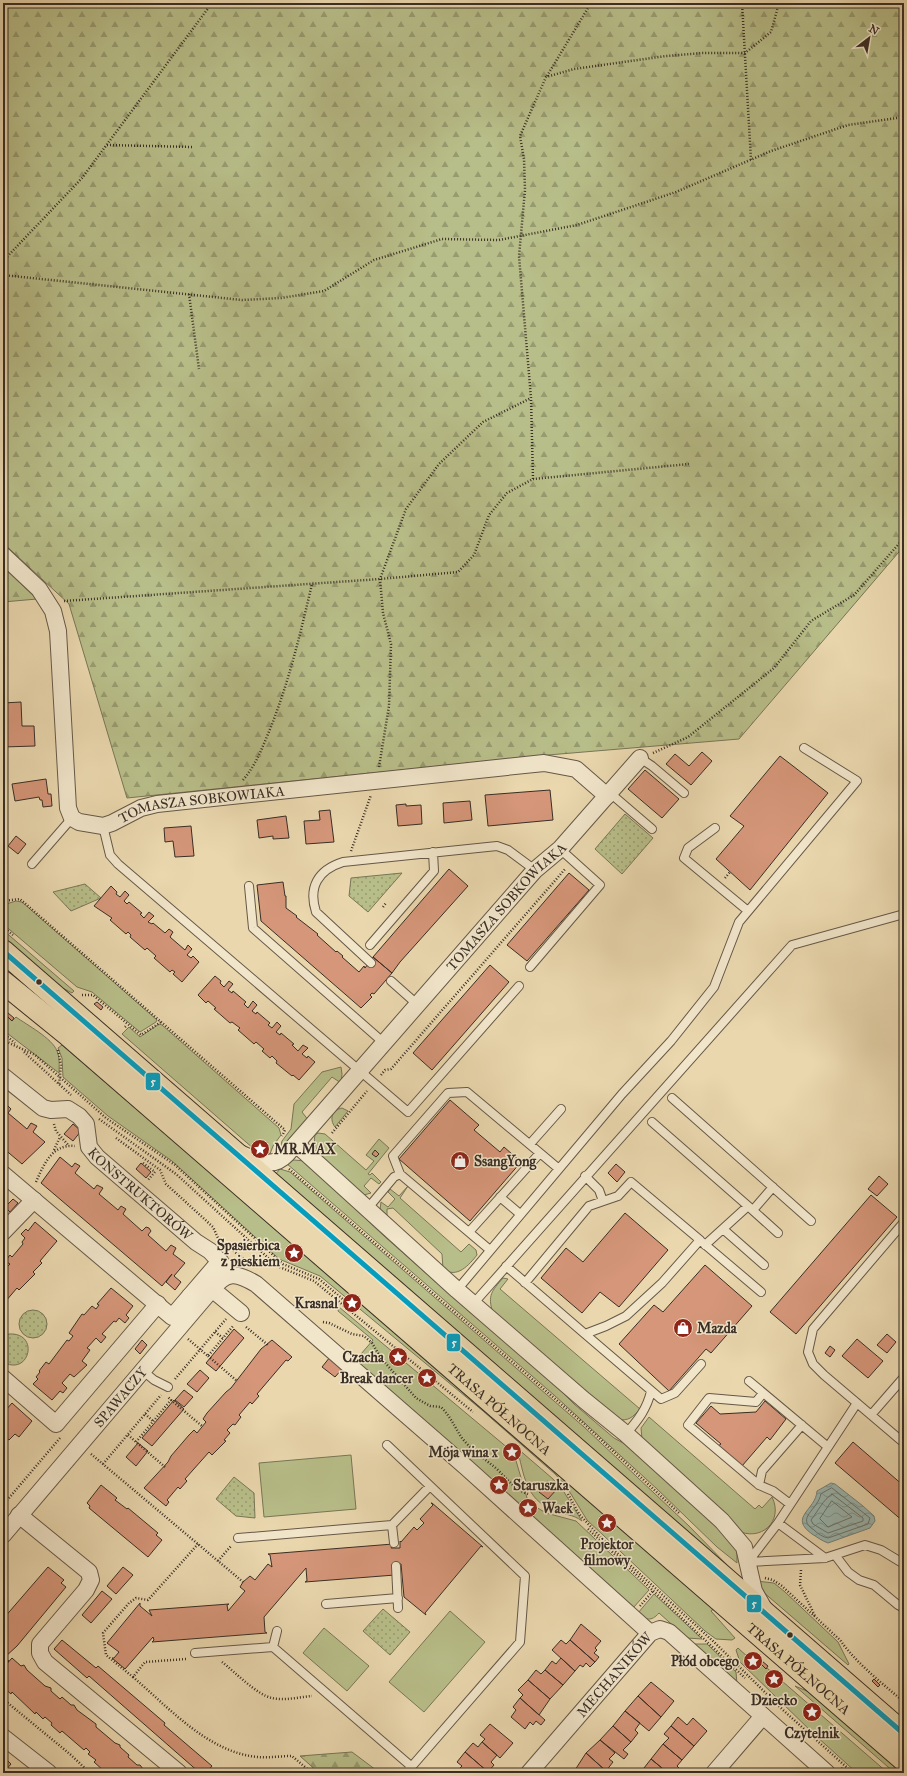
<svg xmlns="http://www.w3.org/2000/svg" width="907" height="1776" viewBox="0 0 907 1776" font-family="'IM FELL Great Primer',serif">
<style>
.green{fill:#b8be89;stroke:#787657}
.forest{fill:url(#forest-firs);stroke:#787657}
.park{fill:url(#park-dots);stroke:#787657}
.water{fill:url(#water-waves);stroke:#73817a}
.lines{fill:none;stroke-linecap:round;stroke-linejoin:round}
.shore{stroke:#6a736c;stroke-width:1}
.building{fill:#d59679;stroke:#392e25}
.service-casing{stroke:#655847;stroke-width:10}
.minor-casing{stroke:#655847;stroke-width:18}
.primary-casing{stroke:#392e25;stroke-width:24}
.path{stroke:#392e25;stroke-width:2.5;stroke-dasharray:1 2;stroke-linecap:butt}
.service{stroke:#f1e5ca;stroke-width:8}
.minor{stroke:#f1e5ca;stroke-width:16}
.primary{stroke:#ead7ae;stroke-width:22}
.bus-1-casing{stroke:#f1e5ca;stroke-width:8}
.bus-1{stroke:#069dbd;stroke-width:5}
.bus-dot{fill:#392e25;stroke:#f1e5ca;stroke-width:1.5}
.labels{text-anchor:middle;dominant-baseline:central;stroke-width:3;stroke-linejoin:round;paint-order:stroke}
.street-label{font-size:14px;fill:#392e25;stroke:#f1e5ca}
.poi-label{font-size:14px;font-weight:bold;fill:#392e25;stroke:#f1e5ca;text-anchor:end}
.line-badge{stroke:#f1e5ca;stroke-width:1.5}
.badge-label{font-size:11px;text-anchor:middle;font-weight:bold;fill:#fff}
</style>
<defs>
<pattern id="forest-firs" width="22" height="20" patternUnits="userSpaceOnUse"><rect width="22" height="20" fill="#b8be89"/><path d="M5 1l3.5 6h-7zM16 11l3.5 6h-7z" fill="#979b70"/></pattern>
<pattern id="park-dots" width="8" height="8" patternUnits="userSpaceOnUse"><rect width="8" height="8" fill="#b8be89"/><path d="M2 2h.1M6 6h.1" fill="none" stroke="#979b70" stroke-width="1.8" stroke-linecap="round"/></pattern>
<pattern id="water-waves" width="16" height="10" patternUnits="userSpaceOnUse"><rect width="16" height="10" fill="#9ab8b3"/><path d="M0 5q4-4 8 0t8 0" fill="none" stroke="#7f9691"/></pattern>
</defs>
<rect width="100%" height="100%" fill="#ead7ae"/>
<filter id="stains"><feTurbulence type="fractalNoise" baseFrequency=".005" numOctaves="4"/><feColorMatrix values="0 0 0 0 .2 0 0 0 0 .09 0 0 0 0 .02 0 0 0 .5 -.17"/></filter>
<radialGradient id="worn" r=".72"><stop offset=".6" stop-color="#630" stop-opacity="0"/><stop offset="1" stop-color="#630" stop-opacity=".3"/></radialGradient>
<path class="green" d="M16 901 22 902 157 1020 156 1022 140 1032 92 992 77 987 3 924V905Z
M3 930 74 991 72 993 55 984 3 941Z
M3 1007 6 1009 3 1013 12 1021 16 1017C27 1025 52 1038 57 1051 60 1058 59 1066 59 1073L3 1030Z
M159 1024 162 1025 279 1128 281 1135 273 1146 270 1154 254 1149 122 1034 129 1027 140 1037Z
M62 1045 715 1608 711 1611 735 1638 732 1640 716 1639 705 1631 587 1520 566 1486 555 1474 483 1411 320 1276 279 1259 172 1161 108 1116 63 1077 62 1058 58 1048Z
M341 1067 342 1074 341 1083 332 1077 302 1112 309 1121 279 1153 282 1141 291 1129 294 1104 322 1072Z
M342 1108 348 1111 335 1127C329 1119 332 1110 342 1108Z
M318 1133 325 1134 366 1170 374 1161 366 1155 379 1139 389 1148 368 1174 370 1175 372 1173 381 1182 379 1184 371 1178 364 1186 371 1193 364 1195C348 1182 309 1157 315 1135Z
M294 1160 305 1161 384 1236 472 1314 545 1371 560 1390 574 1404 614 1438 632 1448 698 1505 737 1549V1563L717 1547 656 1488 554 1395 286 1163Z
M280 1169 290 1172 584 1427 689 1526 732 1570H728L274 1176Z
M408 1186 400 1198 461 1252 469 1244 476 1250 477 1255C469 1265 457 1279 443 1269L442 1254 393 1208 387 1209V1216L380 1210 381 1202 388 1207 395 1199 388 1192 390 1189 399 1196Z
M503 1278 508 1279 500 1289 640 1409C633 1417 628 1422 617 1419L493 1313C487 1295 492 1291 503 1278Z
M339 1307 509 1449 512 1455 514 1454 527 1498 536 1507 546 1513 576 1521 649 1590 633 1608 355 1361 373 1340 338 1311Z
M649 1417 755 1509 759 1505 762 1508 772 1497C784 1521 761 1543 736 1530L642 1439 641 1428Z
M517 1448 553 1479 564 1492 582 1521C573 1514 564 1515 553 1510 525 1499 524 1474 517 1448Z
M351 1455 356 1509 264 1517 259 1463Z
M756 1581 774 1583 785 1592 838 1642 849 1664 848 1665 762 1591Z
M654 1594 702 1639 687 1638 659 1613C651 1622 646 1620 638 1613Z
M450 1611 485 1642 424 1712 389 1682Z
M324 1628 369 1666 347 1691 303 1653Z
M693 1644H707L736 1672 737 1684Z
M738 1648 749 1658 752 1655 766 1669 767 1668 888 1773H857L816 1736 740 1662 736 1650Z
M795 1686 814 1694 830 1707 904 1773H895Z"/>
<path class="forest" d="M3 3H904V546L739 739 548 755 127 798 69 604 3 543Z
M3 567 37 599 3 602Z
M352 1752 380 1773H319L300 1756Z"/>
<path class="park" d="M625 814 653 838 622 874 595 849Z
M402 873 368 912 349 896 351 878Z
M85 884 101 898 71 911 53 892Z
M19 1324a14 14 0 1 1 28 0a14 14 0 1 1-28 0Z
M9 1334C40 1332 30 1377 3 1362V1337Z
M234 1477 254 1493 255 1518 236 1516 216 1499Z
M383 1609 410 1632 390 1655 363 1631Z"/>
<path class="water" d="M831 1483 835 1484 863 1506 874 1516 875 1521 870 1528 828 1543C822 1541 817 1537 812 1534 788 1517 816 1510 817 1491Z"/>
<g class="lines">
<path class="shore" d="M832 1488 870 1518 868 1524 828 1538C823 1537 818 1534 814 1530 795 1518 818 1510 821 1494Z
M832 1494 863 1518V1521L828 1533 813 1524 811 1520C818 1511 823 1500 832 1494Z
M832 1501 852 1517 828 1527 820 1519Z"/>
</g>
<path class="building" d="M21 702 22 726H34L35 746 3 747V703Z
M702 752 712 761 691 785 666 764 675 754 689 766Z
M780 756 828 793 750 890 716 859 744 826 730 816Z
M645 770 679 799 662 818 628 789Z
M46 779 48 794H51L52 806 43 807 42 800H40L39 797 15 801 12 784Z
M550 790 553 820 488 826 485 795Z
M470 801 472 820 444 823 443 803Z
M406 804V806L421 805 422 824 398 826 396 805Z
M330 810 334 842 306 844 304 821 320 820 319 811Z
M286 816 289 838 273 839V836L259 838 257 820Z
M191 826 194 856 175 857 173 841 165 842 164 828Z
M16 836 26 844 18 854 8 846Z
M449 869 468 886 400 962 392 973 373 957Z
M569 873 589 890 527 961 507 945Z
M283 882 285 896H286V908L297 916 296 917 318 934 317 935 336 952 337 951 343 956 342 957 359 972 364 966 365 968 373 957 392 973 374 994 372 993 370 995 372 997 361 1008 261 921 257 885Z
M111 886 117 892 116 894 120 897 125 891 129 895 124 901 127 904 129 902 142 913 140 914 144 918 149 912 154 916 148 922 152 924 153 923 165 933 169 929 173 932 170 937 185 950 188 945 192 949 187 955 191 958 193 956 199 962 182 982 173 974 175 972 172 970 170 972 154 958 156 956 147 948 145 950 130 937 131 935 128 932 126 934 110 920 112 918 94 906Z
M490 965 509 982 432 1070 413 1053Z
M215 976 221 981 220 983 224 987 229 981 233 984 228 990 232 993 233 991 246 1002 244 1004 248 1008 253 1001 257 1005 252 1011 256 1014 257 1012 270 1023 268 1025 272 1028 277 1022 281 1026 276 1032 280 1035 281 1033 294 1044 292 1045 298 1051 303 1045 308 1048 302 1054 307 1058 308 1056 315 1062 299 1080 293 1075 292 1076 276 1063 277 1061 272 1056 270 1058 262 1051 264 1049 256 1042 254 1044 238 1030 240 1028 232 1022 230 1023 214 1009 216 1008 208 1001 206 1003 198 995Z
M97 1002 103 1007 101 1010 94 1004Z
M8 1013 14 1018 12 1021 6 1015Z
M450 1100 479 1125 474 1130 500 1152 504 1147 521 1162 470 1221 399 1159Z
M6 1104 11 1109 8 1113 27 1129 31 1123 37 1126 33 1132 45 1142 22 1164 3 1148V1108Z
M73 1124 81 1131 73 1141 64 1134Z
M375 1150 379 1154 376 1157 372 1154Z
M60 1157 72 1167 75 1163 80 1166 75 1173 94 1189 97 1185 103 1188 99 1194 118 1210 121 1206 126 1209 123 1214 142 1231 146 1227 149 1228 151 1231 148 1235 166 1251 171 1245 176 1248 173 1254 185 1263 174 1276 181 1282 175 1290 166 1282 172 1274 162 1286 41 1183Z
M141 1163 151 1172 146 1178 136 1169Z
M616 1164 625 1172 617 1182 608 1173Z
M879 1176 888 1184 877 1196 868 1189Z
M871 1195 897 1217 796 1334 770 1312Z
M13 1199 18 1203 10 1212 5 1207Z
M625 1213 668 1250 619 1307 600 1292 582 1313 541 1278 566 1248 583 1262Z
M35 1222 57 1241 40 1261 42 1263 33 1272 35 1274 19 1290 17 1288 5 1302 3 1300V1271L10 1264 5 1261 10 1255 12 1257 23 1244 22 1242 25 1238 21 1234 26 1229 28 1231Z
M705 1265 752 1306 711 1353 706 1349 669 1391 619 1344 654 1305 663 1312Z
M111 1288 133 1306 126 1315 129 1318 125 1323 119 1318 116 1322 114 1321 102 1334 106 1337 101 1343 96 1338 87 1348 90 1350 82 1361 87 1365 74 1377 70 1374 62 1383 67 1388 63 1393 60 1391 52 1400 33 1384 38 1379 36 1377 40 1372 39 1371 46 1362 49 1364 67 1340 69 1341 73 1336 69 1333 82 1314 84 1315 92 1306 96 1309 99 1305 97 1304Z
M234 1329 244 1338 216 1371 206 1363Z
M887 1334 896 1342 887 1353 877 1345Z
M857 1339 883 1361 868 1378 842 1356Z
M142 1340 147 1345 140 1354 135 1349Z
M272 1340 292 1357 288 1361 286 1360 257 1394 259 1396 252 1404 250 1402 239 1415 241 1417 235 1425 233 1424 227 1430 230 1433 224 1440 226 1441 212 1455 209 1452 185 1479 187 1481 180 1489 178 1487 167 1500 169 1502 166 1506 144 1488 168 1462 171 1456 189 1435 194 1430 197 1433 206 1422 203 1419 207 1413 226 1392 231 1388 261 1349Z
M830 1346 835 1350 830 1357 825 1353Z
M330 1357 343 1368 335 1377 322 1367Z
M200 1370 209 1378 197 1392 187 1384Z
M184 1390 193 1397 184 1407 175 1400Z
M174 1400 184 1409 152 1446 142 1438Z
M765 1401 786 1419 770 1440 767 1437 742 1466 718 1446 721 1444 696 1423 711 1406 720 1414 756 1412Z
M12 1403 32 1421 19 1437 15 1434 9 1440 6 1438 3 1442V1410L5 1411Z
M853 1442 904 1486V1522L835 1463Z
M138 1443 148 1451 136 1466 126 1457Z
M547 1481 557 1489 548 1499 539 1492Z
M101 1485 117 1498 115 1500 127 1509 128 1508 158 1533 156 1535 162 1540 148 1557 89 1508 90 1506 87 1503Z
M431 1503H432L483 1547 481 1546 425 1613 426 1615 404 1597 401 1564H392L395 1575 305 1582 307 1581 306 1568 264 1617 265 1632 267 1633 152 1642 154 1640 153 1637 125 1669 112 1658H114L119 1652 107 1643 140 1603V1606L152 1616 149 1610 229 1604 227 1605 228 1611 245 1591 240 1587 243 1582 250 1576 255 1580 268 1564 272 1567 270 1555 268 1554 393 1544 391 1548H400V1541L401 1542 414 1527 417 1530 424 1523 420 1519 433 1505Z
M48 1567 64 1580 61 1583 66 1587 17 1646 5 1657 9 1661 3 1668V1619Z
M123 1567 133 1575 116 1594 107 1586Z
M102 1591 112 1599 91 1623 82 1615Z
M581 1624 601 1641 595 1648 597 1650 594 1653 599 1657 595 1662 570 1640Z
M62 1640 96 1668 98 1666 165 1723 164 1725 212 1766 206 1773H200L89 1676 87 1678 54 1649Z
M561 1640 566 1644 570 1640 595 1662 590 1667 586 1663 583 1667 580 1665 575 1671 552 1650Z
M12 1658 21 1666 24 1665 27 1670 45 1686 51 1688V1691L60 1699 62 1697 71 1705H74L77 1710 96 1724V1727L115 1743 120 1745V1747L129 1755 128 1757 137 1765H140L146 1773H110L105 1769 104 1771 94 1762 96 1760 88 1754 90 1752 86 1748 84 1750 62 1731 60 1733 51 1725 52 1723 45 1717 43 1719 36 1712 35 1714 12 1692 11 1694 3 1687V1668Z
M561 1658 575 1671 563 1685 545 1670 552 1661 556 1664Z
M762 1661 768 1666 766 1669 760 1663Z
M536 1670 541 1674 545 1670 563 1685 550 1699 528 1680Z
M874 1679 880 1685 878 1687 872 1681Z
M528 1680 550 1699 539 1715 520 1698 523 1695 518 1690Z
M651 1682 674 1701 661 1717 638 1696Z
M638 1696 661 1717 649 1731 625 1711Z
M520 1698 545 1720 541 1725 536 1721 533 1725 530 1722 525 1729 511 1717 516 1710 513 1707Z
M625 1711 640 1723 635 1730 638 1733 631 1742 613 1726Z
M678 1717 687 1725 693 1718 707 1731 694 1746 671 1726Z
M490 1724 513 1743 500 1758 482 1742 485 1739 480 1735Z
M613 1726 631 1742 623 1750 628 1754 624 1759 600 1740Z
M671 1726 694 1746 682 1760 663 1744 669 1738 664 1734Z
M600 1740 615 1753 609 1759 613 1762 606 1771 586 1753Z
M482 1742 497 1755 491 1762 494 1765 488 1772 465 1752 473 1743 478 1747Z
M663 1744 682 1760 677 1766 680 1769 677 1773H668L651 1759Z
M465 1752 488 1772 487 1773H459L457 1771 462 1766 457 1762Z
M586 1753 606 1771 604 1773H579L575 1770Z
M6 1759 11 1764 5 1771 7 1773H3V1763Z
M651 1759 668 1773H645L648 1771 644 1768Z"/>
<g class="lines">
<defs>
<path id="service" d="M640 758 652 766 684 793
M610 793 652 829
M103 826 110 855 118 864 408 1112 519 986
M715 828 688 848 684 858 748 911
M32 864 72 818
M249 886 253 928 384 1043
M370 945 434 871 433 852
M371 963 316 912C308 887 318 870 343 862L497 846 508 850 535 870
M530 967 600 885 560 849
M391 981 418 1005
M672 1098 811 1221
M652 1122 748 1206 705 1245
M530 1144 561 1109
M400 1174 393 1156 448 1093 467 1092 540 1153
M585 1176 599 1190 603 1201
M500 1197 520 1214
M748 1206 778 1233
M368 1208 394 1177 400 1174 490 1250
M753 1210 773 1187
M904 1222 813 1329 808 1352 813 1364 824 1375 904 1443
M723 1229 764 1265
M469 1232 540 1153 559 1169
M702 1242 761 1292
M506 1266 585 1334 606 1326 626 1316 662 1283 700 1240 631 1182 618 1196 589 1206 525 1283
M457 1290 622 1094 671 1041 714 987 739 922 857 781 804 748
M473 1304 792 945 904 914
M585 1334 661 1399 675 1393 701 1364
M142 1370 154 1380 168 1387
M749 1381 828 1447
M763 1393 756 1402 709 1398 688 1425 759 1485 773 1491 790 1504
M871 1415 904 1377
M626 1434C638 1420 647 1409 651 1391
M387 1445 525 1576 520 1642 406 1773
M759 1485 762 1471 802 1425
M778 1523 857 1403
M392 1525 394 1543
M238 1538 392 1525 430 1486
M835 1555 848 1572 859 1580 874 1585 898 1605 904 1608
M748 1562 825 1558 865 1545 881 1550 904 1564
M748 1562 778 1523 825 1558
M396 1566 398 1608
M326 1604 398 1598
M273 1647 277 1631
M195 1653 273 1647 412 1767"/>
<g id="minor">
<path id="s1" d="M3 555 39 589 53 611 58 631 68 808 72 818 79 822 103 826 112 823 141 808 157 804 544 763 576 769 607 796"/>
<path id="s2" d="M3 1076 43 1108 51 1110 68 1109 79 1116 86 1124 89 1147 97 1157 196 1242 210 1251 231 1274"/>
<path d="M296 1144 457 1290 584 1400 626 1434 722 1521 744 1547 754 1591 763 1607"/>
<path id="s3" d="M242 1154C259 1162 273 1169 287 1154L535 870 560 849 640 758"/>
<path d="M3 1174 172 1317 190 1296"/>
<path d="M3 1232 34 1200"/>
<path d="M212 1289C227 1271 236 1272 256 1284L467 1468 650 1633"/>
<path d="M198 1302 190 1296 220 1261"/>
<path d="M3 1378 56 1424 158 1304"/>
<path d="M19 1515 89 1572 91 1580 86 1590 40 1644V1653L45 1662 179 1773"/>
<path id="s4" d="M3 1535 212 1289 241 1313"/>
<path d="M3 1737 49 1773"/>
<path id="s5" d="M529 1773 650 1633 660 1629 669 1632 827 1773"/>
<path d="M714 1773 763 1716"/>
</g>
<g id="primary">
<path d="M3 951 904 1734"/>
<path id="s6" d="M3 982 67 1034 904 1760"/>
</g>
</defs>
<use href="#service" class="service-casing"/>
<use href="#minor" class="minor-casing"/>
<use href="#primary" class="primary-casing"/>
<path class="path" d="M742 3 751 160
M547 76 591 3
M107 145 192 147
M3 261 82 178 212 3
M3 275 242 300 281 298 324 291 374 260 442 239 499 240 577 225 676 192 771 151 848 125 904 117
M189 294 199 369
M533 479 531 398 519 256 525 190 524 159 520 136 546 77 574 69 666 56 703 53H745L771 32 779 3
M64 601 380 579 458 572 474 555 489 515 507 493 533 479 689 464
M653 753 688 737 774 668 811 621 854 595 904 538
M379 767 389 706 391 644 383 613 380 579 406 509 439 464 483 422 531 398
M243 780C255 766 261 751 268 734 288 686 300 635 312 584
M351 851 371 795
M725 878 730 872
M3 901 20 899 285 1130 282 1136
M383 907 386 903
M3 927 13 935
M82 995H93L141 1035 161 1022
M125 1027 126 1026
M3 1033 15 1043
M3 1040 35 1055 106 1118 175 1165 283 1264 319 1279 345 1301
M58 1050 61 1065 59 1085
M24 1052 71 1095
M381 1075 385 1070 391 1069 566 868
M99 1119 176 1174 277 1266 314 1281 473 1412
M54 1124 56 1131 69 1146
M332 1133 367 1091
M116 1138 160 1170 166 1184 213 1227 218 1238
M54 1150 60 1137
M143 1163 155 1172 147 1181
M289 1169 583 1423 680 1514
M36 1182C44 1164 52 1144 75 1146
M226 1245 249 1263
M3 1254 8 1258
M323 1322 329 1323 352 1334 364 1336 372 1343 381 1358 416 1398 430 1406 441 1407C451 1417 455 1428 462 1438 472 1451 485 1459 497 1469 507 1479 514 1489 528 1494
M246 1327 268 1345
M215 1332 223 1338 234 1325
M188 1339 208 1356 223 1338
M208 1356 237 1381
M175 1379 226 1319
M171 1400 202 1426
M145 1414 153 1421
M128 1435 165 1467
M136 1442 171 1400 168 1397
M91 1454 243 1582
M103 1464 161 1395
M568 1494 579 1514 606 1543 714 1642 783 1710 853 1773
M3 1505 60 1438
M588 1529 745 1678
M218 1561 231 1546
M801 1570 800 1585 815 1616
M765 1578 773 1580 782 1586 840 1640C857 1664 882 1683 904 1702
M640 1606 653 1591
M186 1659 145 1662 133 1677 106 1655 103 1633 129 1603 136 1598 148 1600 198 1544
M222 1662C235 1672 257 1695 272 1698 285 1701 299 1697 312 1696
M133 1677C169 1708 209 1753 258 1757 269 1758 281 1756 292 1756L312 1773
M3 1699 71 1755 90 1773
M841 1768 846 1773"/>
<use href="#service" class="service"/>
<use href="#minor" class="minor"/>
<use href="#primary" class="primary"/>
<defs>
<path id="bus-1" d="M3 951 904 1734"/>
</defs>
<use href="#bus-1" class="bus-1-casing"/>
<use href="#bus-1" class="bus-1"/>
</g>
<defs>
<symbol id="sight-disc" viewBox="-11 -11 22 22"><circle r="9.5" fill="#8f2418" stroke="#f1e5ca"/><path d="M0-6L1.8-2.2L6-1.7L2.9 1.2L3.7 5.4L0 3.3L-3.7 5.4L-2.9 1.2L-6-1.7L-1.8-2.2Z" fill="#fff"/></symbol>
<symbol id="shop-disc" viewBox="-11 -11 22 22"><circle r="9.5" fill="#8f2418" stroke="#f1e5ca"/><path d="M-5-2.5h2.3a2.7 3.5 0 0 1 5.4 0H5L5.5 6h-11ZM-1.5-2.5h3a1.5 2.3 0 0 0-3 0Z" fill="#fff"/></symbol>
</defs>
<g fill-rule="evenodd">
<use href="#sight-disc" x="249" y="1138" width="22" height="22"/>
<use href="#shop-disc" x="449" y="1150" width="22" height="22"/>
<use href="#sight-disc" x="283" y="1242" width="22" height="22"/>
<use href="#sight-disc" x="341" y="1292" width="22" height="22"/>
<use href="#shop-disc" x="672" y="1317" width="22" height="22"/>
<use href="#sight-disc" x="387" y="1346" width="22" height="22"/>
<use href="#sight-disc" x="416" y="1367" width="22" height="22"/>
<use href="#sight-disc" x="501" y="1441" width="22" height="22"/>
<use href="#sight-disc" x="488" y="1474" width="22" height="22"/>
<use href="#sight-disc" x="517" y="1497" width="22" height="22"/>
<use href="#sight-disc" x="596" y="1512" width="22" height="22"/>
<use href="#sight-disc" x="742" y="1650" width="22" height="22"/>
<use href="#sight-disc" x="763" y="1668" width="22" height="22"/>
<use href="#sight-disc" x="801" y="1701" width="22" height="22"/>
</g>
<g class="bus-dot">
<circle cx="39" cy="982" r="3.5"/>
<circle cx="790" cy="1635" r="3.5"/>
</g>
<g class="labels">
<g class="street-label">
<text stroke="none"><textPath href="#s1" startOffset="419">TOMASZA SOBKOWIAKA</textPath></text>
<text stroke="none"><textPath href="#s3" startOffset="380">TOMASZA SOBKOWIAKA</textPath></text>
<text stroke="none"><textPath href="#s2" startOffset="193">KONSTRUKTORÓW</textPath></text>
<text stroke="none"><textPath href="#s4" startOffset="181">SPAWACZY</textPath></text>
<text stroke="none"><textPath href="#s6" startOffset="655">TRASA PÓŁNOCNA</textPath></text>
<text stroke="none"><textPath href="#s6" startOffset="1051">TRASA PÓŁNOCNA</textPath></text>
<text stroke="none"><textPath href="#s5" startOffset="130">MECHANIKÓW</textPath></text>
</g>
<g class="poi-label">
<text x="274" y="1149" text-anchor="start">MR.MAX</text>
<text x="474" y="1161" text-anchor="start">SsangYong</text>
<text x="280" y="1245">Spasierbica<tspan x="280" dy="16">z pieskiem</tspan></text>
<text x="338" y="1303">Krasnal</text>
<text x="697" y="1328" text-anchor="start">Mazda</text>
<text x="384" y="1357">Czacha</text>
<text x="413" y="1378">Break dancer</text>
<text x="498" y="1452">Möja wina x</text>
<text x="513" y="1485" text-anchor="start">Staruszka</text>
<text x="542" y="1508" text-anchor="start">Waek</text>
<text x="607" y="1544" text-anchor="middle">Projektor<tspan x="607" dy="16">filmowy</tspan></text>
<text x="739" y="1661">Płód obcego</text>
<text x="774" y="1700" text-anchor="middle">Dziecko</text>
<text x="812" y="1733" text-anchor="middle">Czytelnik</text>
</g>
</g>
<g class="line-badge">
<rect x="145" y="1072" width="16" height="19" rx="4" fill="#069dbd"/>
<rect x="446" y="1333" width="15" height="19" rx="4" fill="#069dbd"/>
<rect x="746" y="1594" width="16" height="19" rx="4" fill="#069dbd"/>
</g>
<g class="badge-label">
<text x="153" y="1085">5</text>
<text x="454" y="1346">5</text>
<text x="754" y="1607">5</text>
</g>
<rect width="907" height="1776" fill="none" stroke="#ead7ae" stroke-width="16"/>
<rect x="4" y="4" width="899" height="1768" fill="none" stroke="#392e25" stroke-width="2"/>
<rect x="8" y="8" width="891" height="1760" fill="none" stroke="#392e25"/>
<g transform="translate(869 38) rotate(31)" stroke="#f1e5ca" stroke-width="3" paint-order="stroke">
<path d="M0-3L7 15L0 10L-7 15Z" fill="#392e25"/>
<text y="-6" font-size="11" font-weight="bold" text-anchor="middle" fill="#392e25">N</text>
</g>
<rect width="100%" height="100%" filter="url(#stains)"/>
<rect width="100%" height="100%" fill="url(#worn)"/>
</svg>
